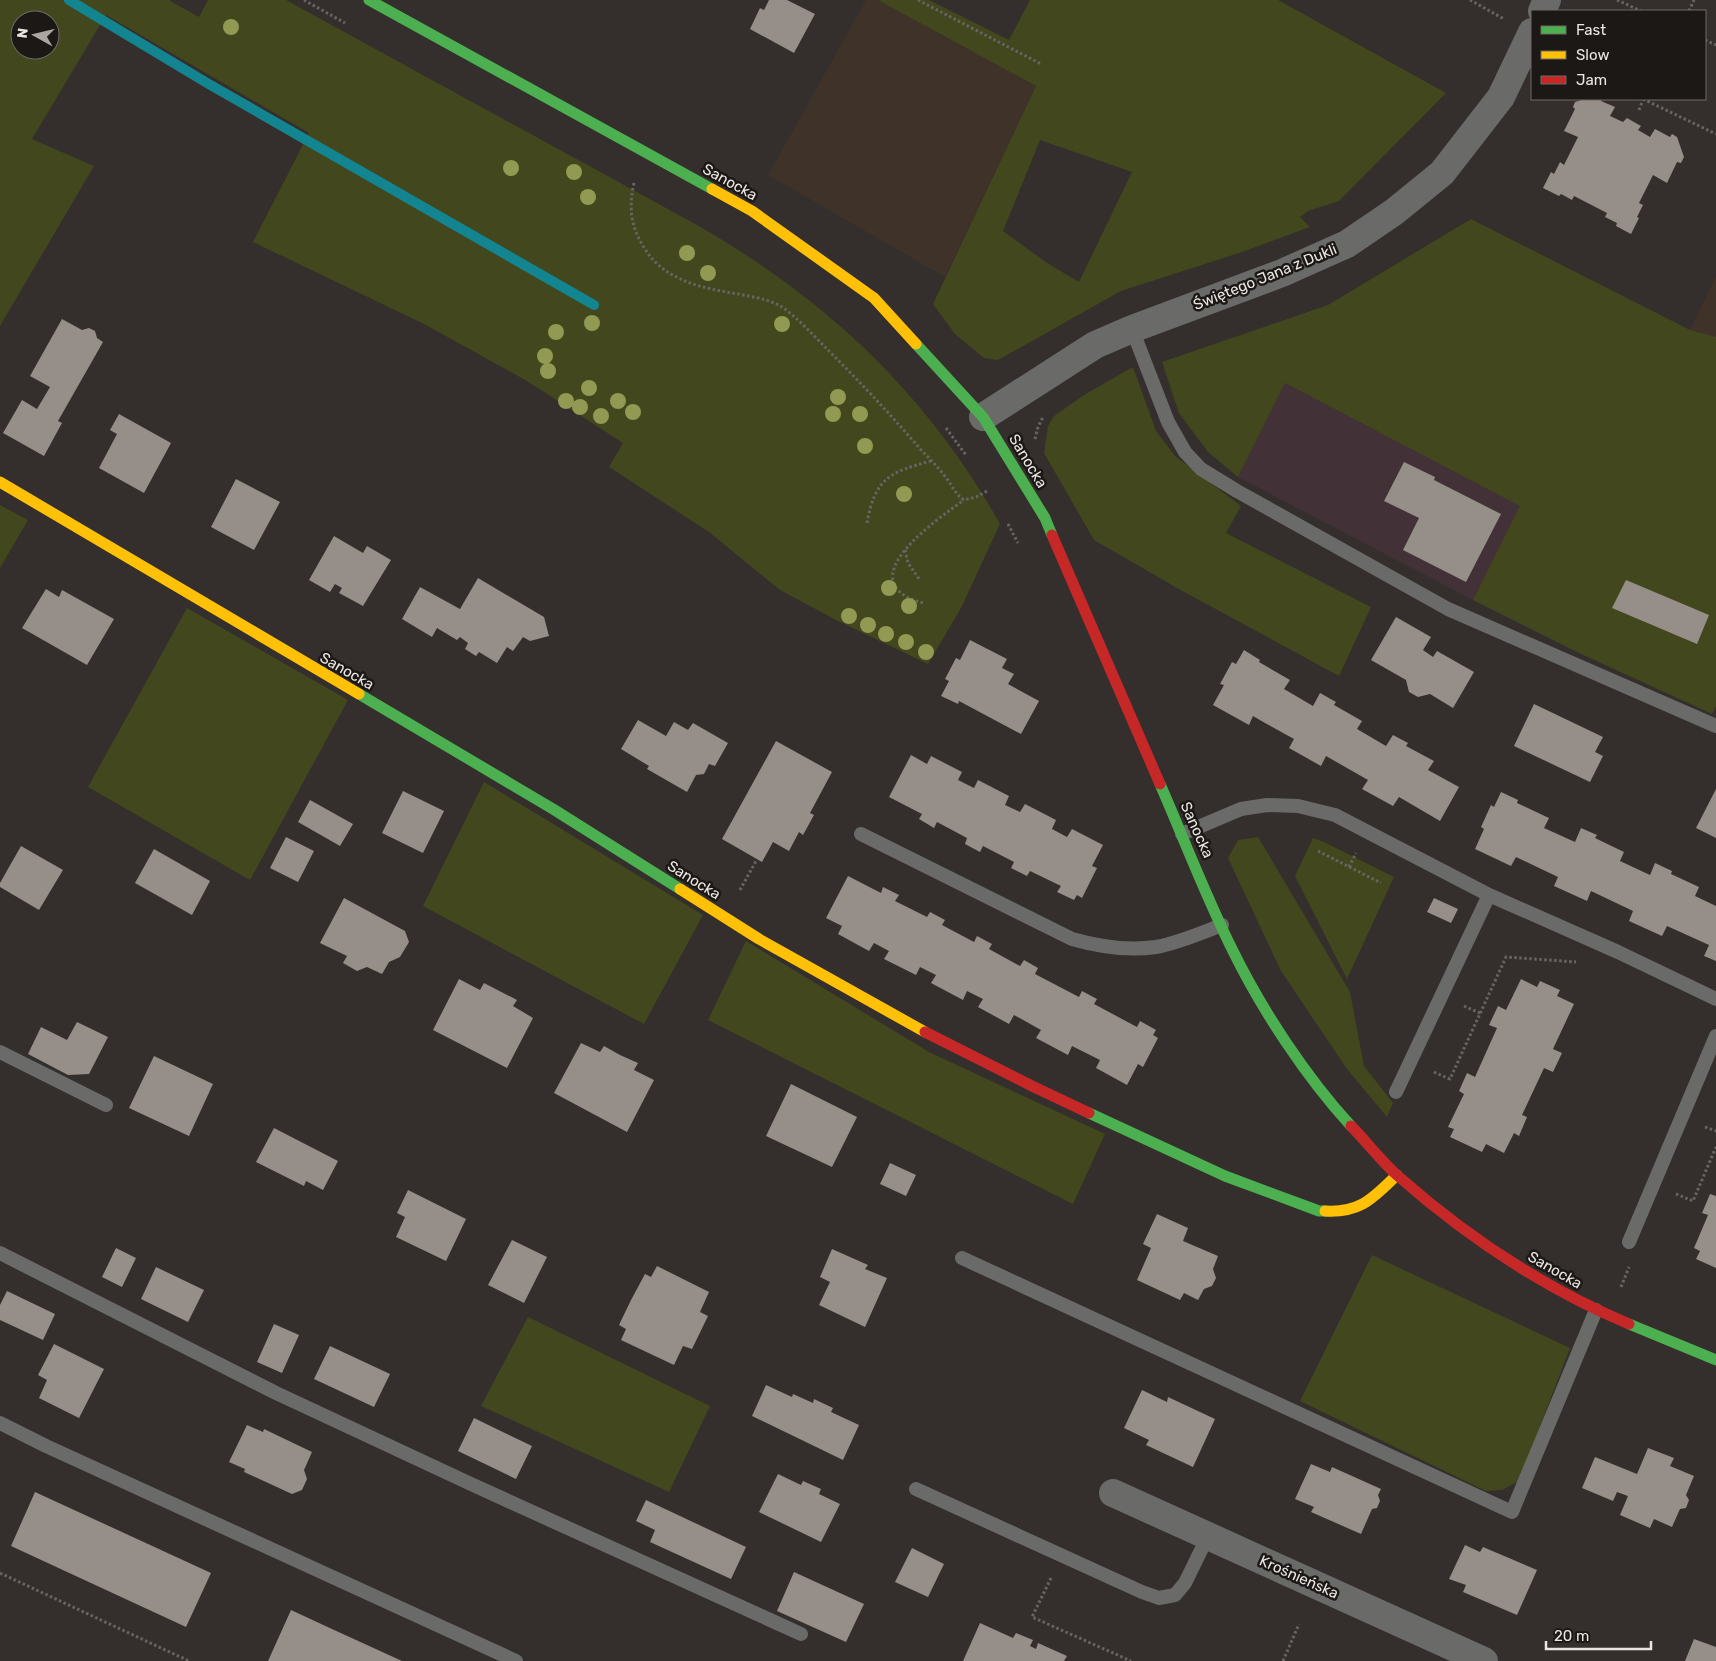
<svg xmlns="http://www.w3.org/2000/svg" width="1716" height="1661" viewBox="0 0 1716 1661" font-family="Rubik,sans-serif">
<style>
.commercial{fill:#423238}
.built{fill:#3f3229}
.green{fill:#42471d;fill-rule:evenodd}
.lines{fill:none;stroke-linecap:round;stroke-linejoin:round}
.stream{stroke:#138591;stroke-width:10}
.building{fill:#968e88}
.path{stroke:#676563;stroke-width:3;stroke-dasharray:2.5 2.5;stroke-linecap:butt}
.lane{stroke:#6a6a68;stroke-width:14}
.street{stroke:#6a6a68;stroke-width:28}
.fast{stroke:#4caf50;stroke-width:11}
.slow{stroke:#ffc107;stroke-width:11}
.jam{stroke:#c62828;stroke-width:11}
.tree{fill:#929952}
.labels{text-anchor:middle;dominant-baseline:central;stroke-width:5;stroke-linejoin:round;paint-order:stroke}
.street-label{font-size:15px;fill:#ece6e2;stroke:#1b1815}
</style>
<rect width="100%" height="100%" fill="#342f2c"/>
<path class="commercial" d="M1285 383 1521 506 1473 600 1238 477Z"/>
<path class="built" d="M866 0H878L1036 86 945 277 768 175Z
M1716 276V342L1690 330Z"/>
<path class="green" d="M0 0H170V1L199 17 208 0H286L697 225C826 299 927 393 1000 524L961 608 928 664 838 621 780 590 709 532 609 467 623 443 527 381 424 324 253 242 309 133 106 15 32 139 94 166 0 326ZM20 20H50V50H20Z
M878 0H929L1009 40 1030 0H1278L1446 93 1339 201 1308 211 1300 217 1310 227 1242 252 1121 291 998 360 984 358 955 334 933 304 1036 86ZM1040 140 1132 172 1079 282 1047 263 1003 231Z
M1471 219 1690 330 1716 337V706L1712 714 1577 652 1473 600 1520 506 1285 383 1238 477 1208 452 1179 413 1162 362 1328 305Z
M1133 367 1156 431 1175 456 1241 506 1226 533 1371 607 1339 676 1177 588 1094 540 1044 453 1048 426 1054 416 1084 395Z
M0 505 28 520 0 568Z
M187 608 348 700 250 880 88 787Z
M484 782 703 915 644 1024 423 906Z
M1258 837 1350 992 1364 1066 1393 1103 1387 1117 1347 1069 1281 971 1228 858 1238 840Z
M1313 838 1324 842 1394 877 1347 979 1295 876Z
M746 941 929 1052 1105 1134 1073 1204 708 1020Z
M1372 1255 1570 1348 1519 1481 1502 1490 1486 1491 1300 1401Z
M528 1317 710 1406 669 1492 481 1406Z"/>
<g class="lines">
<path class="stream" d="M69 0 207 83 594 305"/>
</g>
<path class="building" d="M769 0H787L815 14 794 53 750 29 760 8 764 10Z
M1585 99H1601V101L1615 107 1610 116 1623 122 1627 118 1641 126 1638 130 1650 137 1655 129 1670 137 1672 134 1677 137 1684 157 1681 163 1677 162 1667 183 1653 175 1639 203 1643 205 1637 217 1639 218 1631 234 1616 226 1617 223 1605 217 1607 213 1574 196 1572 200 1561 194 1559 196 1543 188 1551 172 1554 174 1560 162 1564 165 1578 137 1564 131 1575 109 1573 107 1575 102Z
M62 319 82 330 89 328 95 331 97 338 103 342 58 421 62 423 44 456 3 433 22 400 37 409 50 387 30 376Z
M119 414 171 443 144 493 99 468 117 434 110 430Z
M1404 462 1435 477 1434 480 1501 514 1466 582 1403 550 1419 518 1384 501Z
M236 479 280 502 254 550 211 527Z
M334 536 363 553 367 546 391 560 363 606 339 593 342 588 335 584 330 592 309 580Z
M478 578 544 617 549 636 530 641 523 637 513 651 507 647 497 663 479 652 476 656 465 649 468 643 460 637 457 640 437 628 432 637 402 619 420 587 460 609Z
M1626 580 1709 615 1697 644 1612 608Z
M46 589 59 597 62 590 114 619 87 665 22 628Z
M1396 617 1431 637 1423 650 1433 657 1437 651 1474 672 1453 708 1430 694 1418 697 1409 692 1406 680 1371 660Z
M970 640 1007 659 1002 668 1014 674 1008 684 1039 701 1021 734 959 701 958 704 941 696 949 681 945 679 956 658 960 660Z
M1244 650 1260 660 1259 662 1290 680 1284 689 1313 706 1320 693 1336 702 1334 705 1362 721 1357 729 1386 746 1393 735 1408 743 1406 746 1434 761 1428 770 1459 787 1440 821 1399 797 1393 806 1362 789 1368 780 1326 756 1321 766 1289 748 1294 739 1265 723 1253 716 1249 725 1213 705 1224 685 1220 684 1232 662 1236 664Z
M1534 704 1603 737 1595 752 1603 756 1590 782 1514 746Z
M638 720 666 736 674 722 688 730 693 723 728 743 715 766 709 764 704 774 696 775 687 792 647 769 649 766 621 749Z
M776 741 832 772 810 813 814 815 803 835 799 832 789 851 773 842 762 862 722 839Z
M911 755 927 764 931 756 962 772 958 780 974 788 978 780 1009 796 1005 805 1020 812 1025 804 1056 820 1052 829 1067 837 1072 829 1103 845 1092 866 1097 868 1082 898 1077 895 1074 900 1057 892 1061 886 1030 871 1027 876 1011 868 1014 862 983 846 980 852 965 844 967 838 937 822 934 828 919 819 922 814 889 797Z
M1716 789V838L1696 828Z
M403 791 444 811 423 853 382 833Z
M1501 792 1518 800 1517 803 1549 818 1544 828 1575 842 1581 828 1597 835 1595 838 1624 852 1620 861 1650 875 1655 863 1672 871 1671 874 1699 887 1695 896 1716 906V961L1704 956 1709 945 1667 926 1662 936 1629 921 1633 911 1591 891 1587 901 1554 886 1558 877 1516 857 1511 866 1475 849 1484 829 1481 827 1491 805 1494 807Z
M310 800 353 824 340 846 298 822Z
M286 837 314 851 298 882 270 868Z
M21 846 63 870 39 910 0 887V883Z
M154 849 210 881 192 915 135 883Z
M848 876 881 893 883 887 899 895 895 901 927 917 930 912 945 920 942 925 974 942 977 936 992 944 989 949 1020 966 1024 960 1038 968 1035 974 1079 997 1082 991 1097 999 1094 1004 1137 1027 1140 1021 1156 1030 1153 1035 1158 1038 1143 1067 1138 1064 1127 1085 1096 1068 1100 1060 1072 1046 1068 1055 1036 1038 1041 1030 1014 1015 1009 1024 978 1007 983 999 967 991 963 1000 931 983 936 975 920 967 916 975 884 959 889 951 874 943 869 951 838 934 842 926 826 918Z
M344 898 405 931 409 942 400 957 389 962 382 974 367 967 357 971 343 963 347 956 320 943Z
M1434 898 1458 909 1451 923 1427 912Z
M459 979 480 990 484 983 517 1000 513 1006 533 1018 507 1068 433 1030Z
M1521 979 1537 987 1540 981 1560 990 1557 996 1574 1004 1553 1049 1562 1053 1553 1072 1544 1068 1522 1115 1527 1117 1519 1136 1514 1133 1504 1153 1486 1144 1482 1152 1450 1137 1454 1129 1448 1127 1464 1094 1459 1091 1467 1073 1475 1077 1497 1028 1489 1025 1498 1006 1506 1010Z
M77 1022 108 1037 89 1074 68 1075 28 1054 41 1027 67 1040Z
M581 1043 600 1052 604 1046 620 1055 638 1063 634 1070 654 1080 627 1132 554 1093Z
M154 1056 213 1084 189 1136 129 1108Z
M791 1084 857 1117 832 1167 766 1136Z
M274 1128 338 1161 323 1190 306 1181 304 1186 256 1162Z
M890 1163 916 1175 906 1196 880 1184Z
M408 1190 466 1219 446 1261 396 1237 405 1217 397 1213Z
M1710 1194 1716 1196V1268L1696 1259 1700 1251 1694 1248 1708 1215 1702 1213Z
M1157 1214 1188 1228 1183 1241 1218 1256 1213 1269 1216 1278 1212 1286 1204 1289 1198 1300 1184 1293 1180 1300 1137 1280 1151 1248 1143 1244Z
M512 1240 547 1257 524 1303 488 1285Z
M116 1248 136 1258 122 1287 102 1277Z
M832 1249 868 1265 865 1269 887 1278 865 1327 819 1305 830 1282 820 1277Z
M657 1266 709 1292 700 1312 708 1316 692 1349 683 1346 674 1365 621 1340 626 1329 619 1325 631 1300 645 1274 651 1277Z
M156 1267 204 1290 188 1322 141 1299Z
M7 1291 55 1314 43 1340 0 1320V1305Z
M274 1324 299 1335 282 1373 257 1362Z
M54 1344 104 1369 79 1418 39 1398 47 1380 38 1375Z
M330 1346 390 1374 374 1407 314 1379Z
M766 1385 792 1397 793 1394 813 1403 814 1399 833 1408 831 1412 859 1425 843 1460 752 1416Z
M1142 1390 1167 1402 1168 1397 1215 1419 1193 1467 1146 1445 1149 1440 1124 1428Z
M474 1418 532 1446 516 1479 458 1451Z
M247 1425 263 1432 264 1429 312 1452 304 1470 307 1479 302 1490 292 1494 244 1472 245 1469 229 1462Z
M1648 1448 1674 1458 1670 1466 1694 1476 1686 1495 1689 1500 1686 1508 1680 1509 1672 1527 1654 1519 1650 1528 1620 1515 1628 1496 1617 1492 1613 1501 1582 1488 1595 1457 1637 1474Z
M1311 1464 1330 1472 1332 1467 1381 1489 1378 1495 1380 1501 1377 1508 1372 1509 1361 1534 1311 1512 1314 1507 1295 1499Z
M778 1474 801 1485 803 1481 821 1489 819 1494 840 1504 821 1542 759 1512Z
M35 1492 211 1573 186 1627 11 1546Z
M646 1500 746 1547 731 1579 650 1542 655 1530 636 1521Z
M1465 1545 1480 1552 1483 1547 1537 1570 1517 1615 1463 1592 1466 1585 1449 1579Z
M912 1548 944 1564 928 1597 895 1582Z
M794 1572 864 1604 846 1642 777 1611Z
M291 1610 332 1629 402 1661H268Z
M980 1623 1013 1638 1016 1633 1033 1640 1030 1646 1036 1649 1038 1643 1067 1656 1064 1661H963Z
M1694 1639 1716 1647V1661H1685Z"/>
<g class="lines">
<path class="path" d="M304 0 345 23
M918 0 1041 64
M1470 0 1504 19
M1617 0 1641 11
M1689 11 1694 0
M1705 40 1716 45
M1643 99 1716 134
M1639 110 1643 99
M634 183C629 205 630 224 642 244 661 280 701 288 738 294 753 297 769 299 782 307 799 319 814 336 829 351 861 383 892 416 922 451 931 460 940 469 947 479 953 487 955 494 964 500L976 497 989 490
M946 428 966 455
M1035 439 1038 427 1043 417
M867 523C875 478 890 472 931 461
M1008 524 1018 543
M905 550 908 563 919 579
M923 603C846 582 936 520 964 500
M1318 851 1381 883
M1349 867 1356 853
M740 890 756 861
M1464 1006 1480 1013
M1434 1072 1450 1079 1506 957 1576 962
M1705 1127 1716 1131
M1676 1194 1693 1201 1716 1147
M1621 1287 1629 1267
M0 1573 189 1661
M1051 1578 1032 1617 1131 1661
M1283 1661 1299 1624"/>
<path class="lane" d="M1132 329 1168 422 1185 452 1201 469 1237 491 1448 609 1716 726
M861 834 1072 939C1100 947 1127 951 1156 947 1178 943 1201 933 1222 925
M1182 834 1241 809 1267 805 1298 806 1335 815 1489 895 1618 952 1716 999
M0 1052 106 1105
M1396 1092 1489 895
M1629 1242 1716 1036
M0 1253 276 1393 471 1484 801 1634
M962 1258 1512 1512 1596 1310
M0 1423 46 1446 516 1661
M916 1489 1142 1592 1159 1598 1175 1595 1185 1583 1208 1536"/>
<path class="street" d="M1542 11 1547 0
M983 417 1095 345 1132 329 1282 273 1347 244 1394 212 1442 173 1501 97 1532 32
M1113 1493 1484 1661"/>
<path class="fast" d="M369 0 712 189
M916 344 983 417 1045 518 1052 535
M359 694 553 809 680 889
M1160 784C1184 839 1206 897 1233 951 1262 1010 1306 1077 1351 1126
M1089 1113 1225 1176 1319 1211H1325
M1629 1324 1716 1360"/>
<path class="slow" d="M712 189 752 211 874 298 916 344
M0 482 359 694
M680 889 759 939 925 1032
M1325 1211C1361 1213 1373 1198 1397 1175"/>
<path class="jam" d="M1052 535 1160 784
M925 1032 1032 1086 1089 1113
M1351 1126C1367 1142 1381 1161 1398 1176 1467 1237 1544 1288 1629 1324"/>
</g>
<g class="tree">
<circle cx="231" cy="27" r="8"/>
<circle cx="511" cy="168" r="8"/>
<circle cx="574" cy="172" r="8"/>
<circle cx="588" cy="197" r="8"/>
<circle cx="687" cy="253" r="8"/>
<circle cx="708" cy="273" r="8"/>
<circle cx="592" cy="323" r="8"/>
<circle cx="782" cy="324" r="8"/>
<circle cx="556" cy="332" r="8"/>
<circle cx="545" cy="356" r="8"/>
<circle cx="548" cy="371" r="8"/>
<circle cx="589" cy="388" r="8"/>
<circle cx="838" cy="397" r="8"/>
<circle cx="566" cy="401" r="8"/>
<circle cx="618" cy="401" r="8"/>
<circle cx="580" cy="407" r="8"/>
<circle cx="633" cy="412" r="8"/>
<circle cx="833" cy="414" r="8"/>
<circle cx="860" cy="414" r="8"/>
<circle cx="601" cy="416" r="8"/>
<circle cx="865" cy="446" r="8"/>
<circle cx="904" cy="494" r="8"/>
<circle cx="889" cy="588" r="8"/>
<circle cx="909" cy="606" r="8"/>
<circle cx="849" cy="616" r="8"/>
<circle cx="868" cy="625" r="8"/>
<circle cx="886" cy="634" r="8"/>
<circle cx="906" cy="642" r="8"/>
<circle cx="926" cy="652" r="8"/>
</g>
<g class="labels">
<g class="street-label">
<text transform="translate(730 182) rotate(29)">Sanocka</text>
<text transform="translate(1265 277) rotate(-22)">Świętego Jana z Dukli</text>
<text transform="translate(1028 461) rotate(59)">Sanocka</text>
<text transform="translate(347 671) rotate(30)">Sanocka</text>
<text transform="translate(1197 830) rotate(66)">Sanocka</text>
<text transform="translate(694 880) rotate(32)">Sanocka</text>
<text transform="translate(1555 1270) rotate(30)">Sanocka</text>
<text transform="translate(1299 1577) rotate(24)">Krośnieńska</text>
</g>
</g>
<rect x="1531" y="10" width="175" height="90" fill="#1b1815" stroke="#6f6a67"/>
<rect x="1541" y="26" width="25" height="8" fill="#4caf50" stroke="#6f6a67"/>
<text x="1576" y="35" font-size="15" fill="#ece6e2">Fast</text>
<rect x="1541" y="51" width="25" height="8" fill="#ffc107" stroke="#6f6a67"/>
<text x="1576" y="60" font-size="15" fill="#ece6e2">Slow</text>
<rect x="1541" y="76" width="25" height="8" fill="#c62828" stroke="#6f6a67"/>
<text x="1576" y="85" font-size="15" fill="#ece6e2">Jam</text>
<g transform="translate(35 35) rotate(278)"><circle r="24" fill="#1b1815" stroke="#6f6a67"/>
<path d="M0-4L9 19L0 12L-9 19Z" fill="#aca6a2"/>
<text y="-8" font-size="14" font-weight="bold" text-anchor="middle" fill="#ece6e2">N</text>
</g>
<path d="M1546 1641v8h105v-8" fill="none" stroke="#ece6e2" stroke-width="2.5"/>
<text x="1554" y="1641" font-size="15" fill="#ece6e2" stroke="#1b1815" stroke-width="4" paint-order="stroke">20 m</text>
</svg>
